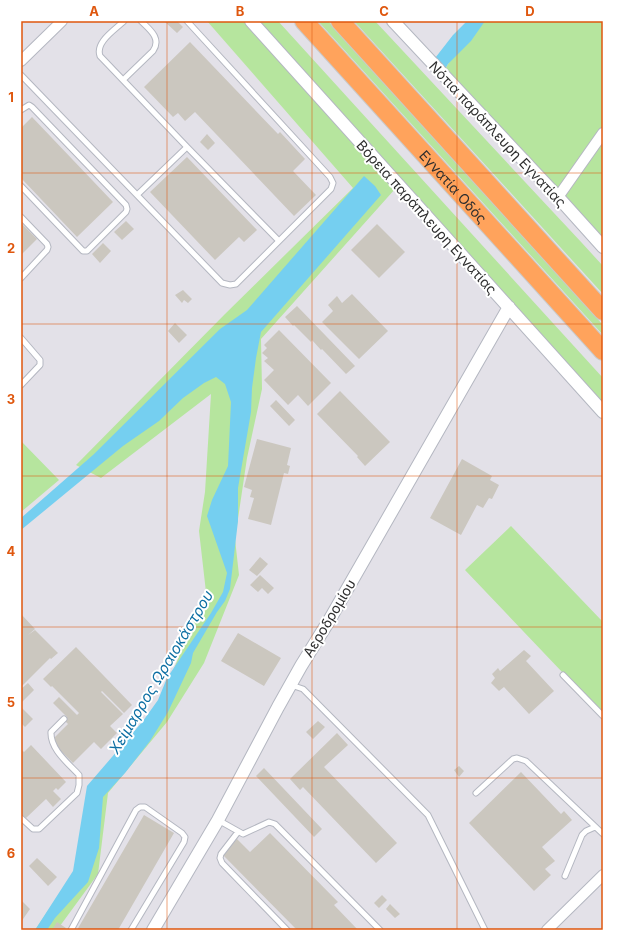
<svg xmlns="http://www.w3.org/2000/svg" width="624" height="951" viewBox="0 0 624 951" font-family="Inter,sans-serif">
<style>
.industrial{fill:#e3e1e8}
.green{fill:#b6e59e}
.water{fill:#75cff0}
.building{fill:#cbc7bf}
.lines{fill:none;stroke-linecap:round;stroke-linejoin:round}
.service-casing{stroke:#b4b7c1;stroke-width:7}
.minor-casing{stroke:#b4b7c1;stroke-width:12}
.tertiary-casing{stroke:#b4b7c1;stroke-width:14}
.motorway-casing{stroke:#c9c9c9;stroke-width:20}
.service{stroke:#fff;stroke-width:5}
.minor{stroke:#fff;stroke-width:10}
.tertiary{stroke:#fff;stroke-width:12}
.motorway{stroke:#ffa35c;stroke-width:18}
.grid{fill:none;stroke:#df570e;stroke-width:1;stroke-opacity:0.55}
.labels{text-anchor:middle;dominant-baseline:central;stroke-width:4;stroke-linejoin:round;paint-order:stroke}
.street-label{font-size:14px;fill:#2e2e2e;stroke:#fff}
.water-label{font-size:15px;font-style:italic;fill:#0d6fa3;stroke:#fff}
.neatline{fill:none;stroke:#df570e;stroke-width:1.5}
.grid-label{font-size:13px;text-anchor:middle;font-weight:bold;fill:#df570e}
</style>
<rect width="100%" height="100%" fill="#efe9e1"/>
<path class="industrial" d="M21 21H603V930H21Z"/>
<path class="green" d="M207 21H245L395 189 261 339 262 389 247 458 235 539 239 575 204 663 167 722 108 793 98 874 57 930H35L76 869 94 779 157 709 206 592 199 531 205 492 211 394 101 478 76 465 225 314 353 188Z
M259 21H278L603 378V404L388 167Z
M318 21H328L603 325V335Z
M354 21H375L582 243 603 266V294Z
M480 21H603V243L443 73 448 64Z
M21 441 59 480 21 512Z
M511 526 603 622V715L465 570Z"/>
<path class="water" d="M467 21H485L471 41 448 64 443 73 432 62 453 35Z
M364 176 375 186 381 195 261 332 256 358 252 388 251 412 238 488V521L230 589 225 601 217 612 193 653 191 663 168 712 150 741 125 773 103 797 99 848 88 882 55 918 47 930H35L73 871 87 786 143 721 158 700 167 678 211 613 223 592 227 573 207 516 212 500 228 466 231 402 225 384 216 377 204 383 183 398 159 421 123 446 21 530V518L93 455 220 329 247 310Z"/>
<path class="building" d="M164 21H177L183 27 177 33Z
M190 42 278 134 280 132 305 159 293 171 316 195 294 216 195 112 185 121 178 113 173 117 144 87Z
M32 117 113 202 77 237 21 178V128Z
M207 134 215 143 208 150 200 142Z
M187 157 257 230 244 242 239 237 215 260 150 192Z
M126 221 134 229 122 240 114 232Z
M21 223 37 239 21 255Z
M377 224 405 252 379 278 351 250Z
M103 243 111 251 100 263 92 254Z
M183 290 192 299 188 303 184 300 182 303 175 295Z
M352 294 388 331 359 359 322 322 333 311 328 305 337 296 342 303Z
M297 306 355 366 346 374 322 349 321 350 312 340 311 342 294 325 293 326 285 317Z
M175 323 187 335 179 343 168 331Z
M279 330 331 383 308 406 298 395 288 405 264 380 274 370 264 361 268 358 262 353 267 348 264 345Z
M340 391 390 442 365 466 357 457 358 456 317 414Z
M276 400 295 420 289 426 270 406Z
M257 439 291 448 287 465 290 466 288 474 284 473 271 525 248 519 254 498 250 497 252 490 244 487Z
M462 459 492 476 490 480 499 485 492 499 489 498 483 508 477 505 461 535 430 518Z
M260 557 268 564 257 576 249 570Z
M260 575 274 588 268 594 262 588 258 592 250 585Z
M21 614 35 629 28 635 35 630 58 653 51 659 50 658 21 687Z
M238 633 281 658 264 686 221 661Z
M76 647 132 705 124 713 102 691 101 692 123 714 110 726 117 733 101 749 94 742 73 763 51 741 68 724 64 720 67 717 53 703 59 697 77 715 79 713 52 686 51 687 43 679Z
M524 650 531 656 526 661 554 691 529 714 504 687 499 691 491 683 495 678 492 674 498 668 500 671Z
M28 683 34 690 21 703V689Z
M21 707 33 719 25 727 21 723Z
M141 710 145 713 136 724 132 720Z
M318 721 325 727 313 739 306 732Z
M337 733 348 745 324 767 397 843 376 863 303 787 300 790 290 779Z
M31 745 66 782 58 790 56 788 53 791 61 799 53 807 46 799 26 818 21 814V749L24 752Z
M459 766 464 771 459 777 454 770Z
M264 768 322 829 314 837 256 776Z
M521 772 561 814 564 811 572 820 542 847 555 861 545 869 551 875 534 891 469 823Z
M144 815 174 833 118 930H77Z
M270 833 338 902 334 905 358 930H297L222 854 237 839 250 852Z
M37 858 57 877 48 886 29 866Z
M382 895 387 900 379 908 374 903Z
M21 900 30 909 21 922Z
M390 904 400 914 395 918 386 909Z
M57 922 66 928 64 930H52Z"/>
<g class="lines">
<defs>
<path id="service" d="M124 21C115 30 95 42 100 56L187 147 137 195
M21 75 222 283 230 285 236 284 331 189 333 183 330 177 187 21
M123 80 153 51C162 38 149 29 141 21
M21 110 29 105 32 107 126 205 127 209 126 212 87 251H83L21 186
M187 147 279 241
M21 217 47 244 48 247 47 250 21 278
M21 338 40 360V365L21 385
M563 675 603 716
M291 685 303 689 428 815 485 930
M476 793 513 759 517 758 526 761 603 834
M21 818 33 829H39L77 793 79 785V775C68 763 50 749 51 732L64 719
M218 820 243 834 269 822 275 824 380 930
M238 832 221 854 220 858 222 863 287 930
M565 876 582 835 586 831 595 827
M71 930 136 810 140 807H145L182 833 185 837 184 842 131 930"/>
<path id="minor" d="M21 61 62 21
M558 197 603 133
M547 930 603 875"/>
<path id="tertiary" d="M251 21 603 412
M393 21 558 197 603 247
M153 930 218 820 278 707 301 666 330 619 509 307"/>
<g id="motorway">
<path id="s1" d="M304 21 603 351"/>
<path d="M340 21 603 311"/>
</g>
</defs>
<use href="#service" class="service-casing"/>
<use href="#minor" class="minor-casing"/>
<use href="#tertiary" class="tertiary-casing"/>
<use href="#motorway" class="motorway-casing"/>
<use href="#service" class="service"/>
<use href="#minor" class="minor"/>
<use href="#tertiary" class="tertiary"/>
<use href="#motorway" class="motorway"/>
</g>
<path class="grid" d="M167 21V930M312 21V930M457 21V930M21 173H603M21 324H603M21 476H603M21 627H603M21 778H603"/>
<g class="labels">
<g class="street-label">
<text transform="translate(498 134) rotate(47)">Νότια παράπλευρη Εγνατίας</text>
<text stroke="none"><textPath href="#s1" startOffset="223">Εγνατία Οδός</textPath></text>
<text transform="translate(427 217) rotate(48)">Βόρεια παράπλευρη Εγνατίας</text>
<text transform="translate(329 618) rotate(-59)">Αεροδρομίου</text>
</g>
<g class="water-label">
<text transform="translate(161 672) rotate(-59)">Χείμαρρος Ωραιοκάστρου</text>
</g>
</g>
<rect width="624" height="951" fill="none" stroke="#ffffff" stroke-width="44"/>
<rect x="22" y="22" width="580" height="907" class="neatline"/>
<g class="grid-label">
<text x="94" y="16">A</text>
<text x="240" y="16">B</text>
<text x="384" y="16">C</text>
<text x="530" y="16">D</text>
<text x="11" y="102">1</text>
<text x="11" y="253">2</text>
<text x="11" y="404">3</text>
<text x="11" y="556">4</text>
<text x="11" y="707">5</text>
<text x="11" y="858">6</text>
</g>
</svg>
